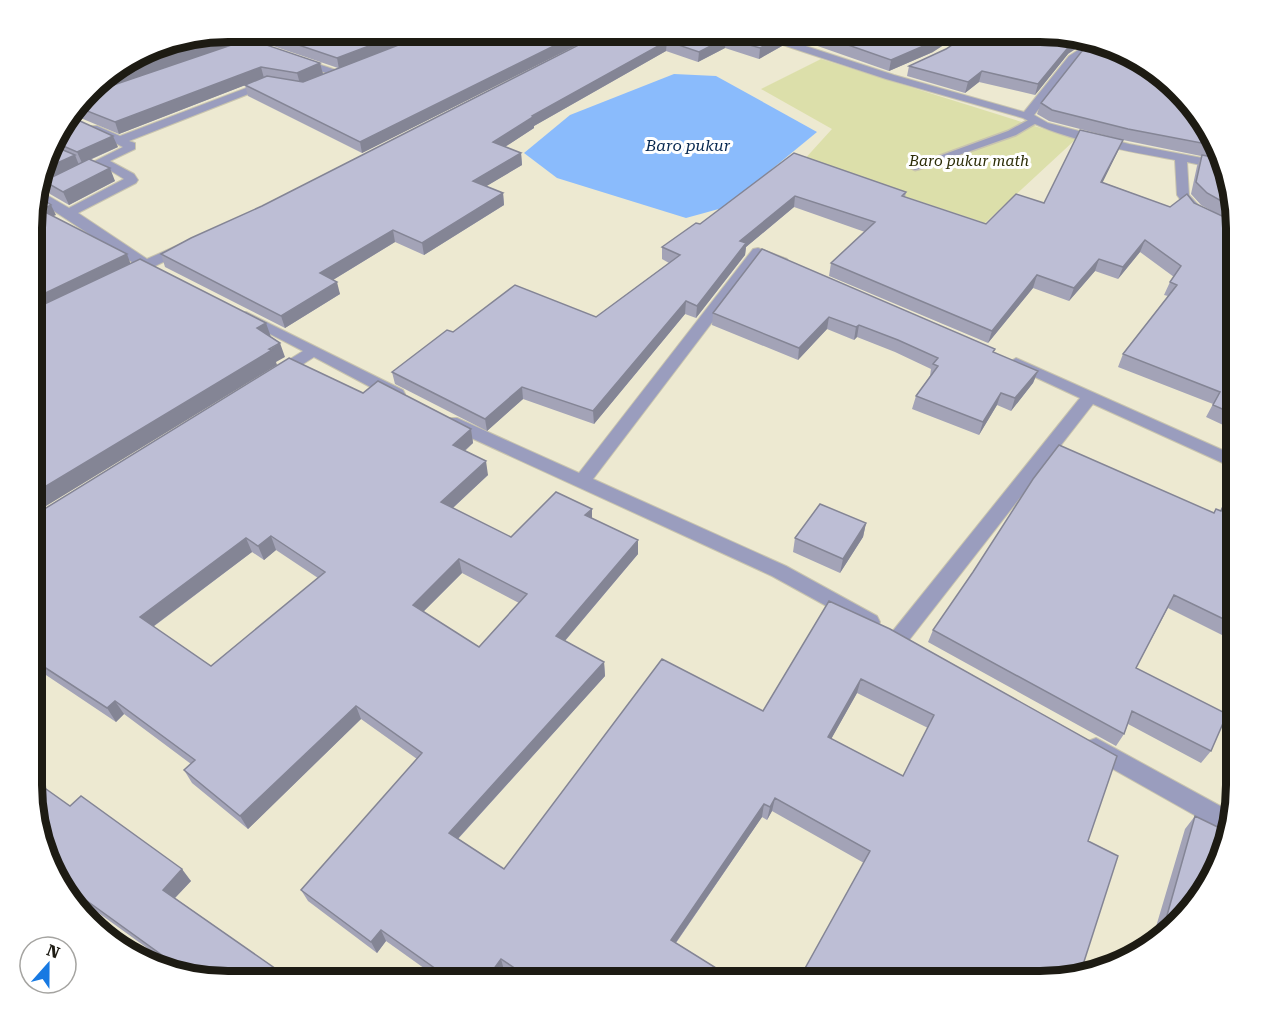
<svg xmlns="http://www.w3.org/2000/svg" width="1268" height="1013" viewBox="0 0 1268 1013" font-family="'Roboto Serif',serif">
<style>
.green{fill:#dcdfaa}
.water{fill:#8abbfc}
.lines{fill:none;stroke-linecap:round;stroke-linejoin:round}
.lane-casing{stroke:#c8c4af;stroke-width:3}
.street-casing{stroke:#c8c4af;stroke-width:2}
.lane{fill:#9a9dbe;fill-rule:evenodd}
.street{fill:#9a9dbe;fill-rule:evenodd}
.wall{fill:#a3a3b7;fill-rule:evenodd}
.shaded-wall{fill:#848595}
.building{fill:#bdbed5;stroke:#848595;stroke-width:1.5;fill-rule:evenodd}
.labels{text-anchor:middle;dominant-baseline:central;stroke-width:6;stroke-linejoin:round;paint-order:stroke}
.far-park-label{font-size:15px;font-style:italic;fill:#2c2d07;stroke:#fff}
.far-water-label{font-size:16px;font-style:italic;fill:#072850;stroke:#fff}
.rim{fill:none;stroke:#1d1b13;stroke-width:8}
</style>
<rect width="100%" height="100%" fill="#ede9d1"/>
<path class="green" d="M821 59 1076 139 985 223 802 162 832 129 761 89Z"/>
<path class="water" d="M674 74 716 76 817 132 726 207 686 218 557 178 524 153 570 115Z"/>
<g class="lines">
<defs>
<path id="lane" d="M1034 117 1039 120 1038 122 1016 135 919 169 915 170 909 167 1008 131Z"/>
<path id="street" d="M227 32 256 42 257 44 248 46 216 33Z
M755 32H763L894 75 1024 112 1069 56 1092 41 1102 43 1077 60 1034 115 1048 123 1129 144 1223 162 1224 170 1187 162 1189 195 1200 207 1236 227V236L1190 213 1177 195 1175 160C1128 151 1065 141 1023 118L886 79 755 36Z
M300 58 342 72 343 74 338 77 296 63V59Z
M270 79 275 82 274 84 129 141 135 143V149L110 161 134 174 138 180 136 183 78 213 147 259 183 243 190 247 188 250 151 268H141L34 198 39 186 67 172 71 173 73 176 71 179 45 194 69 208 124 179 95 161 123 147 89 130V126H97L120 136Z
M758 248 787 259 789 262 782 266 761 258 593 479 786 566 877 616 880 622 877 628 870 630 772 576 445 426 443 422 445 418H457L579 473 753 249Z
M246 312 403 390 405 394 403 398H391L314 357 283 377H271L269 374 271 371 303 351 241 319 239 316 241 313Z
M1016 358 1236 456V469L1093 404 906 644 899 646 892 644 889 638 892 632 1080 398 1011 366 1008 363Z
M1096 738 1233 813 1228 834 1088 755 1085 748 1088 741Z"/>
</defs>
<use href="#lane" class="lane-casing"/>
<use href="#street" class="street-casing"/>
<use href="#lane" class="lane"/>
<use href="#street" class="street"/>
</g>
<path class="wall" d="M232 32H603L362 153 248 96 245 85 119 134 71 114 99 80 236 43 320 63 323 74 338 68Z
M604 32H805L791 39 783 36 782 46 759 59 725 48 698 62 666 51 534 126V128L505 147 521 153 522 165 486 186 503 193 504 205 424 255 395 242 333 280 340 294 285 328 165 267 161 254 262 206Z
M811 32 933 52 889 71 809 43Z
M946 49 1068 54 1035 95 979 82 965 93 907 76 909 66Z
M1170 80 1221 152 1236 227V431L1206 417 1213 404 1118 367 1123 354 1168 296 1164 295 1170 282 1174 277 1140 252 1118 279 1095 271 1069 301 1033 288 988 343 829 276 831 263 865 232 794 207 746 247 745 255 696 318 685 314 594 424 523 399 487 431 395 384 392 372 453 332 596 317 669 263 662 259V247L700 224 794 153 906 192 905 197 986 224 1044 203 1115 138 1049 121 1037 114 1041 103ZM1123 140 1201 156 1197 166 1191 194 1201 205 1212 211 1170 207 1102 182 1118 151Z
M58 130 118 147 90 160 115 181 69 205 50 194 44 181 39 184Z
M762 249 994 353 1038 371 1033 383 1011 411 997 405 979 435 912 409 916 396 930 376 931 369 895 352 857 337 854 340 827 329 798 360 712 325 713 313Z
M363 393 471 429 473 443 465 451 488 475 453 508 511 537 592 518 638 554 565 641 604 662 605 676 458 839 504 869 763 711 829 601 1117 756 864 863 772 811 767 820 762 817 676 943 737 981H521L504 970 496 981H442L386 941 377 953 308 901 301 890 417 759 361 719 248 829 192 783 184 770 191 764 124 714 116 722 37 669 32 672 33 516ZM276 550 318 578 211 666 153 627 252 552 264 560ZM462 573 519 603 479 647 423 612ZM857 693 928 728 903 776 831 739Z
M1236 477V642L1168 608 1136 668 1211 751 1201 763 1128 724 1124 734 1116 746 928 642 933 630 1220 511Z
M866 523 863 537 840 573 793 552 795 538Z
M70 806 191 881 175 898 286 976 290 981H215L183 974 64 888 52 872Z
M1195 816 1188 915 1162 933 1155 930 1185 829Z"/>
<path class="shaded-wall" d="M406 32H435L339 69 337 58Z
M582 32H603L362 153 360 142Z
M792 32H805L791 39Z
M950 32H964L933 52 889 71 891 60Z
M233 33 236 44 85 97 99 80 101 78Z
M783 36 782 46 759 59 760 48Z
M726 38 725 48 698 62 699 52Z
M1079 38 1089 40 1068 54 1035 95 1038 84 1071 44Z
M667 41 666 51 534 126V128L494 154 493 142 532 116Z
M320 63 323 74 300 84 297 73Z
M261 67 264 78 119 134 115 122Z
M982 71 979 82 965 93 968 82Z
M113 136 118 147 82 163 77 152Z
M1123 140 1118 151 1097 194 1101 182Z
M521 153 522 165 475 193 473 181Z
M75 155 79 165 39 184 44 169Z
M110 168 115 181 69 205 63 192Z
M503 193 504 205 424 255 422 243Z
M795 196 794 207 746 247 745 255 696 318 697 306 740 241Z
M51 205 56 215 45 220 41 210Z
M393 230 395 242 323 286 320 273Z
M1145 240 1140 252 1118 279 1123 267Z
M127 254 131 265 38 307 40 309 33 312V299Z
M1099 259 1095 271 1069 301 1074 288Z
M1037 275 1033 288 988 343 992 331Z
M337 282 340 294 285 328 281 316Z
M686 301 685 314 594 424 593 411Z
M829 317 827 329 798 360 799 348Z
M266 323 271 337 257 328Z
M859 325 857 337 854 340 856 327Z
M280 343 285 357 276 362 277 365 33 514V494Z
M1038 371 1033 383 1011 411 1015 398Z
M522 387 523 399 487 431 485 419Z
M1001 393 997 405 979 435 983 422Z
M471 429 473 443 455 459 453 445Z
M486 461 488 475 444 516 441 502Z
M592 509V523L585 515Z
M866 523 863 537 840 573 843 559Z
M271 536 276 550 264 560 258 546Z
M246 538 252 552 147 631 140 617Z
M638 540V554L557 650 556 636Z
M459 559 462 573 416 619 413 605Z
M604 662 605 676 452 845 449 833Z
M32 663 37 669 32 672Z
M861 679 857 693 825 750 828 737Z
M115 701 124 714 116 722 107 708Z
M356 706 361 719 248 829 240 816Z
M775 798 772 811 767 820 770 807Z
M764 804 762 817 670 951 671 940Z
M182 869 191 881 172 901 163 890Z
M381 930 386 941 377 953 371 942Z
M501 959 504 970 496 981H485Z
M286 976 290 981H282Z"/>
<path class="building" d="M228 32 233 33 101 78 164 42Z
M260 32H406L337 58Z
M432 32H582L360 142 245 85 267 76 303 82Z
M604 32H771L783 36 760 48 726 38 699 52 667 41 532 116 533 117 493 142 521 153 473 181 503 193 422 243 393 230 320 273 337 282 281 316 161 254 191 238 262 206Z
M811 32H950L935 41 891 60Z
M971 32H1053L1079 38 1071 44 1038 84 982 71 968 82 909 66 946 49Z
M249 39 320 63 297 73 261 67 115 122 77 107 87 94Z
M1096 42 1115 46 1170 80 1217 146 1128 129 1052 110 1041 103 1082 51Z
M69 116 113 136 77 152 54 142 58 130Z
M1080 130 1123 140 1101 182 1170 207 1187 194 1194 203 1235 222 1236 227V415L1213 405 1220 392 1123 354 1177 285 1170 282 1181 266 1145 240 1123 267 1099 259 1074 288 1037 275 992 331 831 263 875 222 795 196 740 241 746 243 697 306 686 301 593 411 522 387 485 419 392 372 447 330 453 332 515 285 596 317 680 255 662 247 696 223 700 224 794 153 906 192 902 196 986 224 1016 194 1044 203Z
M56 147 75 155 44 169 51 149Z
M1202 155 1223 159 1232 207 1207 193 1196 182Z
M89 159 110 168 63 192 44 181Z
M36 194 51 205 41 210 127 254 33 299V202Z
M762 249 995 349 993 352 1038 371 1015 398 1001 393 983 422 916 396 938 366 933 364 938 358 898 340 859 325 856 327 829 317 799 348 713 313Z
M140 259 266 323 257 328 280 343 269 349 272 350 33 494V314L43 309 38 307Z
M289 358 363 393 378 381 471 429 453 445 486 461 441 502 511 537 556 492 592 509 585 515 638 540 556 636 604 662 449 833 504 869 662 659 763 711 829 601 890 629 1117 756 1088 841 1118 856 1080 974 1040 981H798L870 851 775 798 770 807 764 804 671 940 737 981H534L501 959 485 981H453L381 930 371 942 301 890 422 753 356 706 240 816 184 770 195 760 115 701 107 708 32 659 33 516ZM271 536 325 572 211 666 140 617 246 538 258 546ZM459 559 527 594 479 647 413 605ZM861 679 934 715 903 776 828 737Z
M1059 445 1214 513 1216 509 1221 511 1236 480V625L1174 595 1136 668 1227 714 1211 751 1132 711 1124 734 933 630 973 572 1033 479Z
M820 504 866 523 843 559 795 538Z
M32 779 70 806 81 796 182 869 163 890 286 976 282 981H215L191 976 58 880 52 872 32 798Z
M1195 816 1228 832 1221 861 1188 915 1175 924 1166 919Z"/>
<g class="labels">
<g class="far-park-label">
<text x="969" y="161">Baro pukur math</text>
</g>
<g class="far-water-label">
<text x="688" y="145">Baro pukur</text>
</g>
</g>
<path d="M0 0H1268V1013H0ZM228 42H1040A186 186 0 0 1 1226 228V785A186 186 0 0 1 1040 971H228A186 186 0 0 1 42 785V228A186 186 0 0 1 228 42Z" fill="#fff" fill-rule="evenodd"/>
<path class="rim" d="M228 42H1040A186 186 0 0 1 1226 228V785A186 186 0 0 1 1040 971H228A186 186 0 0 1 42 785V228A186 186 0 0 1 228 42Z"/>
<g transform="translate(48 965) rotate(21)"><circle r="28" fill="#ffffff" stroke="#a5a4a1" stroke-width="1.5"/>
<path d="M0-4.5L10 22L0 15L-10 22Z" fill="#1779e2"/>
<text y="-9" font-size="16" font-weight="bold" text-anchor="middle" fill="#1d1b13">N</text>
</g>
</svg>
